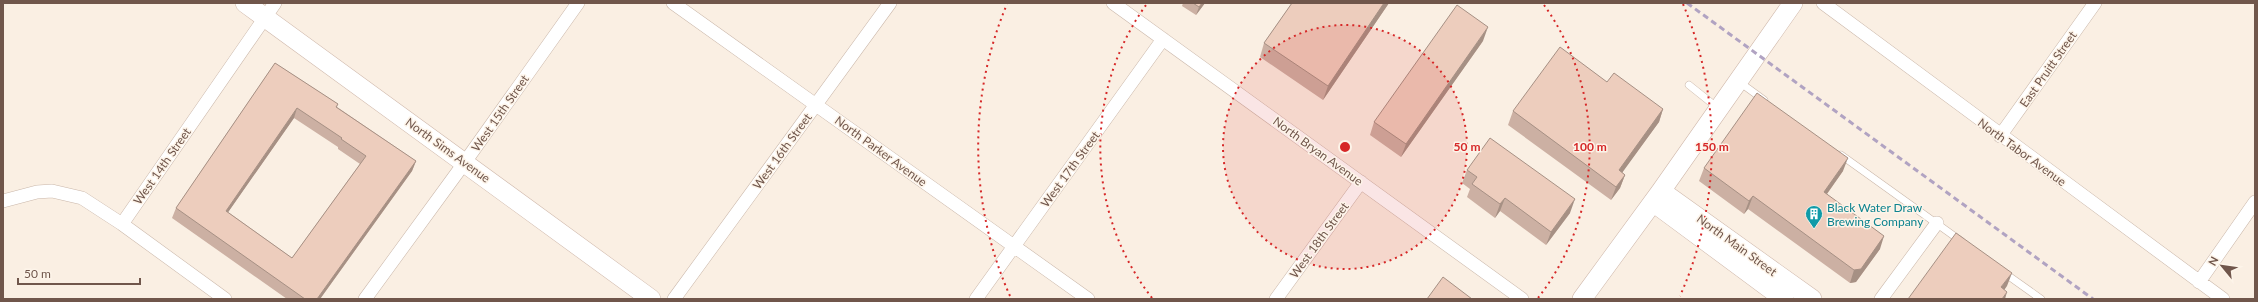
<svg xmlns="http://www.w3.org/2000/svg" width="2258" height="302" viewBox="0 0 2258 302" font-family="Lato,sans-serif">
<style>
.lines{fill:none;stroke-linecap:round;stroke-linejoin:round}
.lane-casing{stroke:#cab7aa;stroke-width:8}
.street-casing{stroke:#cab7aa;stroke-width:14}
.secondary-casing{stroke:#cfb8ab;stroke-width:20}
.lane{stroke:#fff;stroke-width:7}
.street{stroke:#fff;stroke-width:13}
.secondary{stroke:#fff;stroke-width:19}
.rail{stroke:#b1a3c2;stroke-width:3;stroke-dasharray:6 4;stroke-linecap:butt}
.wall{fill:#ccb0a3;fill-rule:evenodd}
.shaded-wall{fill:#a69084}
.building{fill:#edcdbd;stroke:#a69084;fill-rule:evenodd}
.ring{fill:none;stroke:#d62828;stroke-width:2;stroke-dasharray:2 4}
.labels{text-anchor:middle;dominant-baseline:central;stroke-width:3;stroke-linejoin:round;paint-order:stroke}
.street-label{font-size:12px;fill:#70564b;stroke:#fdf4e9}
.culture-label{font-size:12px;fill:#0d838f;stroke:#fdf4e9;text-anchor:start}
.centre{fill:#d62828;stroke:#fdf4e9;stroke-width:2}
.ring-label{font-size:12px;text-anchor:middle;font-weight:bold;fill:#d62828;stroke:#fdf4e9;stroke-width:3;stroke-linejoin:round;paint-order:stroke}
</style>
<rect width="100%" height="100%" fill="#faefe3"/>
<g class="lines">
<defs>
<path id="lane" d="M1738 81 1764 100
M1689 85 1719 109
M1841 155 1961 241
M2003 272 2041 299"/>
<path id="street" d="M673 3 1088 299
M1113 3 1522 299
M1823 3 2223 299
M2000 136 2095 3
M3 201 37 192 52 191 82 198 122 224 225 299
M122 224 275 3
M2199 282 2255 202
M365 299 465 162 578 3
M674 299 890 3
M976 299 1163 39
M1276 299 1361 182
M1881 299 1937 223"/>
<path id="secondary" d="M245 3 651 299
M1661 191 1812 299
M1653 202 1784 299
M1582 299 1661 191 1793 3"/>
</defs>
<use href="#lane" class="lane-casing"/>
<use href="#street" class="street-casing"/>
<use href="#secondary" class="secondary-casing"/>
<use href="#lane" class="lane"/>
<use href="#street" class="street"/>
<use href="#secondary" class="secondary"/>
<path class="rail" d="M1687 3 2093 299"/>
</g>
<path class="wall" d="M1183 3H1205L1196 15 1182 6Z
M1292 3H1389L1323 100 1260 57 1264 43Z
M1483 41 1401 157 1370 135 1374 122Z
M275 63 338 104 337 107 416 161 412 171 320 299H287L172 218 176 208ZM294 118 338 147V149L360 164 292 258 228 212Z
M1607 82 1663 109 1659 122 1622 172 1625 175 1620 188 1611 200 1508 125 1513 111Z
M1704 168 1843 171 1827 194 1880 249 1856 282 1850 283 1748 209 1744 214 1699 181Z
M1467 170 1570 213 1546 245 1500 211 1495 218 1467 197 1470 189 1462 183Z"/>
<path class="shaded-wall" d="M1202 3H1205L1196 15 1199 7Z
M1384 3H1389L1323 100 1328 86Z
M1488 27 1483 41 1401 157 1406 144Z
M297 108 294 118 222 221 226 211Z
M1663 109 1659 122 1614 184 1619 170Z
M1848 158 1843 171 1819 205 1824 192Z
M416 161 412 171 320 299H317Z
M1625 175 1620 188 1611 200 1616 187Z
M1753 196 1748 209 1744 214 1749 201Z
M1505 198 1500 211 1495 218 1500 204Z
M1575 199 1570 213 1546 245 1551 232Z
M1884 236 1880 249 1856 282 1850 283 1854 270Z
M2012 273 2007 286 1998 299 2001 287Z
M2007 292 2005 299H2002Z"/>
<path class="building" d="M1193 3H1202L1199 7Z
M1292 3H1384L1328 86 1264 43Z
M1457 5 1488 27 1406 144 1374 122Z
M1560 47 1607 82 1614 73 1663 109 1619 170 1625 175 1616 187 1513 111Z
M275 63 338 104 336 107 416 161 317 299H305L176 208ZM297 108 342 138 341 139 366 156 292 258 226 211Z
M1757 93 1848 158 1824 192 1884 236 1861 269 1854 270 1753 196 1749 201 1704 168Z
M1490 138 1575 199 1551 232 1505 198 1500 204 1472 184 1477 177 1467 170Z
M1956 233 2012 273 2001 287 2007 292 2002 299H1908Z
M1443 277 1472 299H1427Z"/>
<circle cx="1345" cy="147" r="122" fill="#d62828" fill-opacity=".12"/>
<g class="ring">
<circle cx="1345" cy="147" r="122"/>
<path d="M1152 298A245 245 0 0 1 1146 5M1544 5A245 245 0 0 1 1538 298"/>
<path d="M1010 296A367 367 0 0 1 1007 4M1683 4A367 367 0 0 1 1680 296"/>
</g>
<defs>
<symbol id="building-pin" viewBox="-11 -11 22 30"><path d="M0 17L-7.5 6A9.5 9.5 0 1 1 7.5 6Z" fill="#0f9aa8" stroke="#fdf4e9"/><path d="M-4-6H4V6H1V3H-1V6H-4ZM-2.5-4.3h1.7v1.8h-1.7ZM.8-4.3h1.7v1.8H.8ZM-2.5-1h1.7V.8h-1.7ZM.8-1h1.7V.8H.8Z" fill="#fff"/></symbol>
</defs>
<g fill-rule="evenodd">
<use href="#building-pin" x="1804" y="204" width="20" height="27"/>
</g>
<g class="labels">
<g class="street-label">
<text transform="translate(2048 69) rotate(-55)">East Pruitt Street</text>
<text transform="translate(500 113) rotate(-55)">West 15th Street</text>
<text transform="translate(448 150) rotate(36)">North Sims Avenue</text>
<text transform="translate(782 151) rotate(-54)">West 16th Street</text>
<text transform="translate(881 151) rotate(36)">North Parker Avenue</text>
<text transform="translate(1318 151) rotate(36)">North Bryan Avenue</text>
<text transform="translate(2022 152) rotate(36)">North Tabor Avenue</text>
<text transform="translate(162 166) rotate(-55)">West 14th Street</text>
<text transform="translate(1070 169) rotate(-54)">West 17th Street</text>
<text transform="translate(1319 240) rotate(-54)">West 18th Street</text>
<text transform="translate(1737 245) rotate(36)">North Main Street</text>
</g>
<g class="culture-label">
<text x="1827" y="207">Black Water Draw<tspan x="1827" dy="14">Brewing Company</tspan></text>
</g>
</g>
<circle cx="1345" cy="147" r="6" class="centre"/>
<g class="ring-label">
<text x="1467" y="151">50 m</text>
<text x="1590" y="151">100 m</text>
<text x="1712" y="151">150 m</text>
</g>
<rect width="2258" height="302" fill="none" stroke="#70564b" stroke-width="8"/>
<g transform="translate(2222 266) rotate(299)" stroke="#fdf4e9" stroke-width="3" paint-order="stroke">
<path d="M0-3L7 15L0 10L-7 15Z" fill="#70564b"/>
<text y="-6" font-size="11" font-weight="bold" text-anchor="middle" fill="#70564b">N</text>
</g>
<path d="M18 278v6h122v-6" fill="none" stroke="#70564b" stroke-width="2"/>
<text x="24" y="278" font-size="12" fill="#70564b" stroke="#fdf4e9" stroke-width="3" paint-order="stroke">50 m</text>
</svg>
